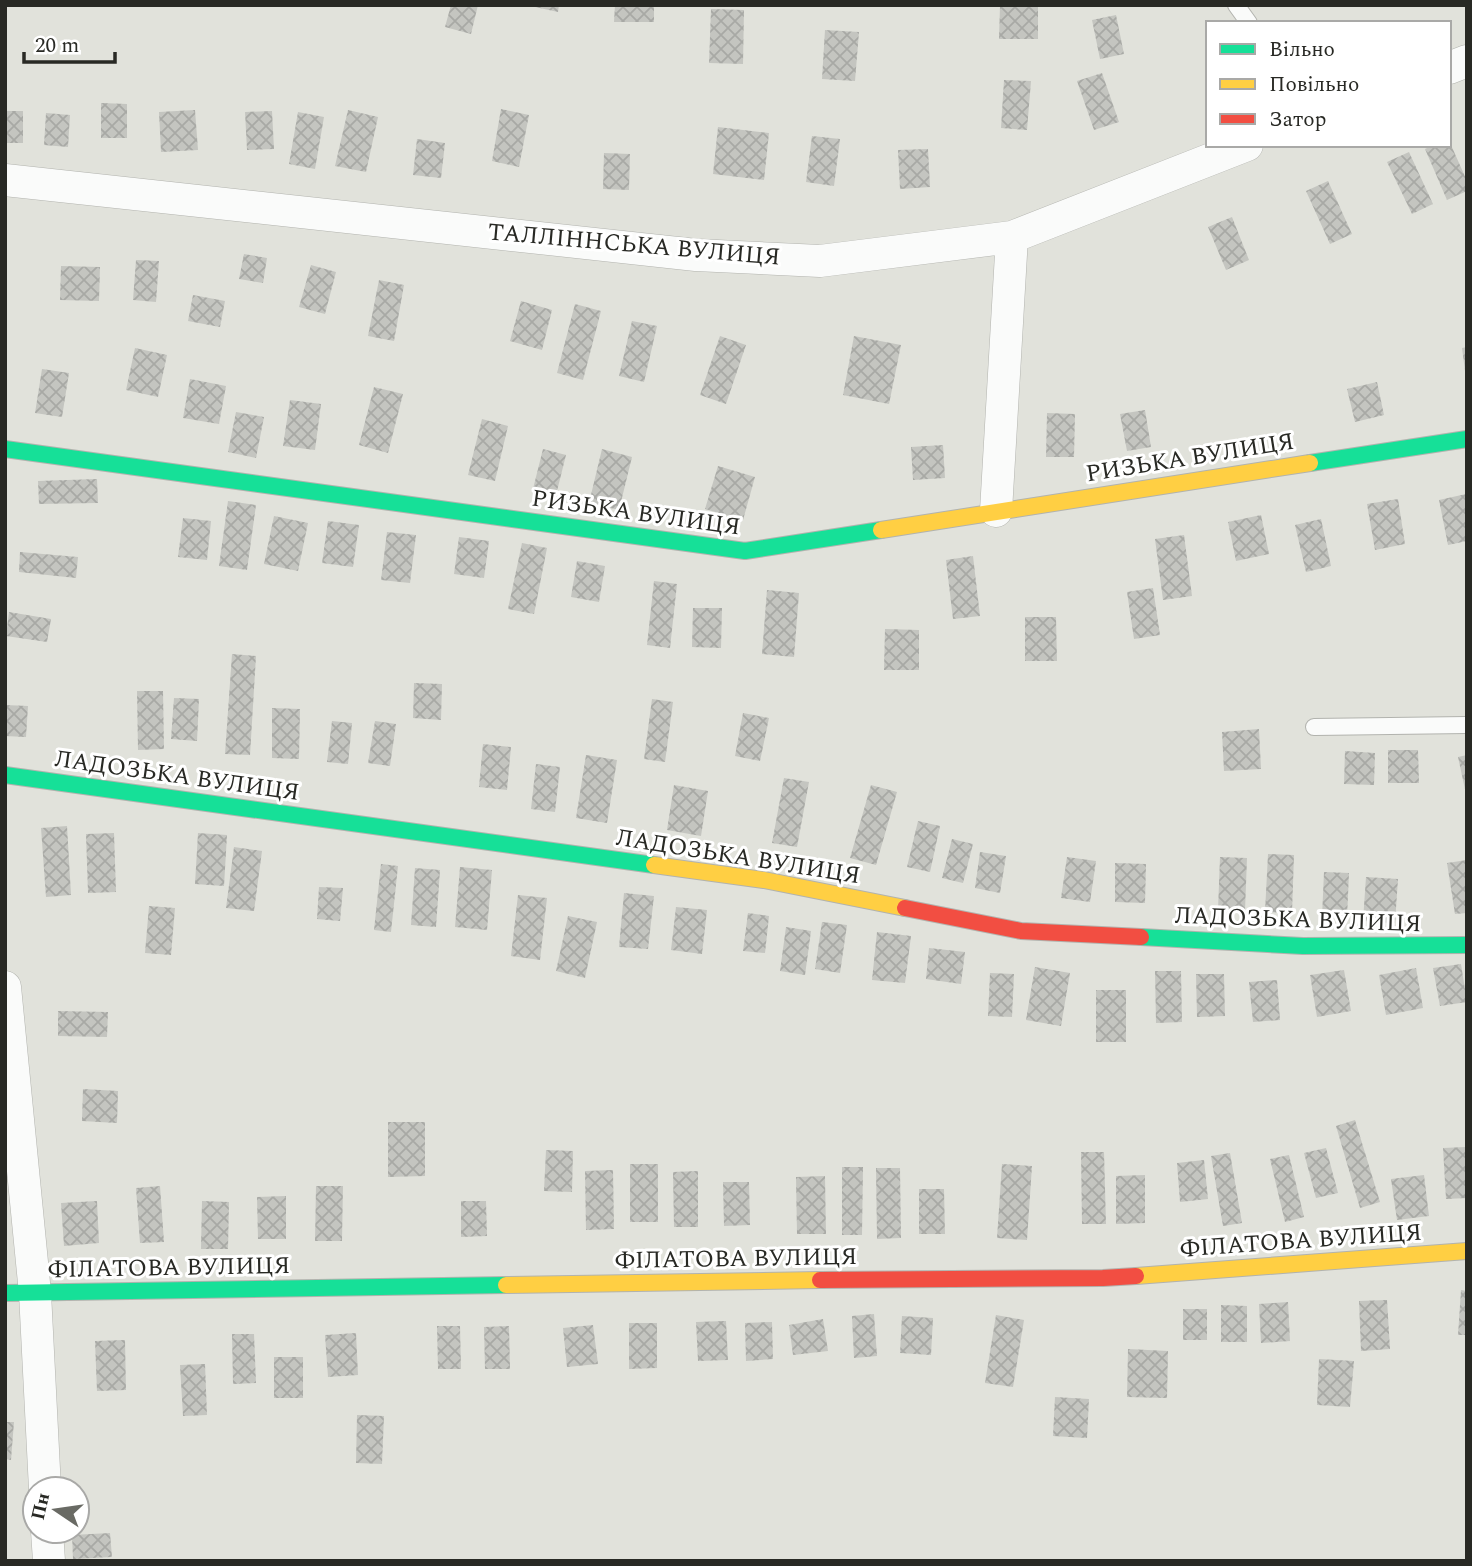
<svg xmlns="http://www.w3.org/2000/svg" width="1472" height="1566" viewBox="0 0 1472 1566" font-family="Spectral,serif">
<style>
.building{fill:url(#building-cross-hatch)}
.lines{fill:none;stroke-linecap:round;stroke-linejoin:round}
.lane-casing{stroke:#b2b3ae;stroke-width:18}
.street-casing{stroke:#b2b3ae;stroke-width:33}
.fast-casing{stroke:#b2b3ae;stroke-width:18}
.slow-casing{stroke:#b2b3ae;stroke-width:18}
.jam-casing{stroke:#b2b3ae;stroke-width:18}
.lane{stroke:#fafbfa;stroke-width:16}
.street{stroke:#fafbfa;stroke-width:32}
.fast{stroke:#16e098;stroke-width:16}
.slow{stroke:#ffcf43;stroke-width:16}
.jam{stroke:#f24e42;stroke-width:16}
.labels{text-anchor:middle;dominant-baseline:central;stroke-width:6;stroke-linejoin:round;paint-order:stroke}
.street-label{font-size:24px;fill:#282924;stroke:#fff}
</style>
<defs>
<pattern id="building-cross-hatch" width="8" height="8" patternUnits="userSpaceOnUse" patternTransform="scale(1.75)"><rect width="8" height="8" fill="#c4c5c0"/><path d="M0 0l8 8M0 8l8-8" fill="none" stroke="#a8a9a5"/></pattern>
</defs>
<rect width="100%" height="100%" fill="#e1e2db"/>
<path class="building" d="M451 5H478L471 34 445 27Z
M526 5H559L558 12Z
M615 5H654V22H614Z
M1000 6H1038V39H999Z
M711 9 744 10 743 64 709 63Z
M1116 15 1124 54 1100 59 1092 20Z
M825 30 859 32 855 81 822 79Z
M1102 73 1119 122 1094 130 1077 81Z
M1004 80 1031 81 1027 130 1001 128Z
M101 103 127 104V138H101Z
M501 109 529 115 519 167 492 161Z
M195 110 198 150 161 152 159 112Z
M348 110 378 117 366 172 335 166Z
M5 111H23V143H5Z
M272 111 274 149 247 150 245 112Z
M298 112 324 117 315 169 289 164Z
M46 113 70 115 68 147 44 145Z
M718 127 769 133 764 180 713 174Z
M812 136 840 139 834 186 806 182Z
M417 139 445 143 441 178 413 175Z
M1433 145H1451L1467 181V191L1447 200 1425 149Z
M928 149 930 187 900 189 898 150Z
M1409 152 1433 204 1412 214 1387 162Z
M604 153 630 154 629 190 603 189Z
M1328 181 1352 234 1330 244 1306 191Z
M1232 217 1249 260 1226 270 1208 227Z
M244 254 267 258 263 283 239 279Z
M136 260 159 261 156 302 133 300Z
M311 265 336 272 325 314 299 307Z
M61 266 100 267 99 301 60 300Z
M379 280 404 285 394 341 368 336Z
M193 295 225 301 220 327 188 321Z
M521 301 552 310 542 350 510 341Z
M575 304 601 311 583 380 557 373Z
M632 321 657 326 644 382 619 376Z
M720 336 746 345 726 404 700 395Z
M854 336 901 345 889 404 843 395Z
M1467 347V371H1465L1462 348Z
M135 348 167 355 158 397 126 390Z
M42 369 69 373 62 417 35 413Z
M190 379 226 386 219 424 183 418Z
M1377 382 1384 415 1355 422 1347 389Z
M374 387 403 394 388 453 359 445Z
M290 400 321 404 315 450 283 446Z
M1145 410 1151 447 1127 451 1120 414Z
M236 412 264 417 256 458 228 452Z
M1047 413 1075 414 1074 457H1046Z
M482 419 508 426 495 481 468 475Z
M943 445 945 478 913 480 911 447Z
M543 449 566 455 556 495 533 489Z
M602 449 632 457 619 510 589 503Z
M718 466 755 477 743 520 705 509Z
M97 479 98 503 39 504 38 481Z
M1466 494 1467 541 1448 545 1439 500Z
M1398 499 1405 544 1375 550 1367 504Z
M228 501 256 505 247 570 219 566Z
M1261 515 1269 554 1236 561 1228 522Z
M274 516 308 523 298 571 264 564Z
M183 518 211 521 207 560 178 557Z
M1321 519 1331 566 1306 572 1295 525Z
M328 521 359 525 353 567 322 563Z
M387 532 416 535 410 583 381 580Z
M1184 535 1192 596 1163 600 1155 539Z
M459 537 489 541 484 578 454 574Z
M522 543 547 548 534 614 508 609Z
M20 552 78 557 76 578 19 572Z
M973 556 980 616 953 619 946 560Z
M577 561 605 566 599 602 571 597Z
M654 581 677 584 670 648 647 645Z
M1153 588 1160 635 1134 639 1127 592Z
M767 590 799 593 794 657 762 654Z
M693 608H722L721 648 692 647Z
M9 612 51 619 47 642 6 636Z
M1025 617H1056L1057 661H1025Z
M885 629 919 630V670H884Z
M232 654 256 656 250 755 225 754Z
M414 683 442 684 441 720 413 718Z
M137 691H163L164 749 138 750Z
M174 698 199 699 197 741 171 739Z
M652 699 673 702 665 762 644 759Z
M5 705 28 706 26 737 5 736Z
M272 708 300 709 299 759 272 758Z
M743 713 769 718 760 761 735 756Z
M332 721 352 723 348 764 327 762Z
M375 721 396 724 390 766 368 763Z
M1259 729 1261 769 1224 771 1222 732Z
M483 744 511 747 507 790 479 787Z
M1388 750H1418L1419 783H1388Z
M1345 751 1375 753 1374 785 1344 784Z
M586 755 617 760 607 823 576 818Z
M1467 755V794H1466L1458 757Z
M536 764 560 767 555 812 531 809Z
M784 778 809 782 797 847 772 843Z
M674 785 708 791 701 836 667 830Z
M871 785 897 792 876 865 850 858Z
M918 821 940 826 930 872 907 867Z
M67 826 71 895 46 897 41 828Z
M114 833 116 892 88 893 86 834Z
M198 833 227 835 224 886 195 884Z
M952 839 973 844 963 883 942 878Z
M234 847 262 851 254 911 226 908Z
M980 852 1006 856 1000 893 975 888Z
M1268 854 1294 855 1292 913 1265 912Z
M1067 857 1096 861 1090 902 1061 898Z
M1220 857 1247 858 1245 911 1218 910Z
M1467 860V913L1455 914 1447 863Z
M1115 863 1146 864 1145 903 1115 902Z
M381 864 398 866 391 932 374 930Z
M460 867 492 870 487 930 455 927Z
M415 868 440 870 436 927 411 925Z
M1324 872 1349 873 1347 918 1322 917Z
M1366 877 1398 879 1395 923 1363 921Z
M319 887 343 888 340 921 317 919Z
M624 893 654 896 648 949 619 947Z
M518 895 547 898 540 960 511 956Z
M149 906 175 908 171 955 145 953Z
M676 907 707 910 702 954 671 950Z
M748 913 769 916 765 953 743 951Z
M568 916 597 922 585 978 556 971Z
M822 922 847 925 840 973 815 969Z
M786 927 811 931 805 975 780 971Z
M877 932 911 936 905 983 872 980Z
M929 948 965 952 961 984 926 979Z
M1461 964 1467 1002 1440 1006 1433 968Z
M1035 967 1070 973 1061 1026 1026 1020Z
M1416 968 1423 1008 1386 1015 1379 975Z
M1344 970 1351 1011 1317 1017 1310 975Z
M1155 971H1181L1182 1022 1156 1023Z
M990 973 1014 974 1012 1017 988 1016Z
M1196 974H1224L1225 1016 1197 1017Z
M1277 980 1280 1020 1253 1022 1249 982Z
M1096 990H1126V1042H1096Z
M58 1011 108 1012 107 1037 58 1036Z
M83 1089 118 1091 117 1123 82 1121Z
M1355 1120 1380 1202 1360 1208 1336 1126Z
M388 1122H425V1176L388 1177Z
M1466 1147 1467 1198 1446 1199 1443 1148Z
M1326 1148 1338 1193 1316 1198 1304 1153Z
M546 1150 573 1151 572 1192 544 1191Z
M1081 1152H1104L1106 1224H1082Z
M1230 1153 1242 1223 1223 1226 1211 1156Z
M1289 1155 1304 1217 1285 1222 1270 1159Z
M1204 1160 1208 1199 1180 1202 1177 1163Z
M630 1164H658V1222H630Z
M1002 1164 1032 1166 1027 1240 997 1238Z
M842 1167H863L862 1235H842Z
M876 1168H900L901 1238 877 1239Z
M613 1170 614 1229 586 1230 585 1171Z
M698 1171V1227H674L673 1172Z
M1145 1175V1223L1116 1224V1176Z
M1424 1175 1429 1216 1397 1220 1391 1179Z
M825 1176 826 1234H797L796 1177Z
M723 1182H749L750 1225 724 1226Z
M160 1186 164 1242 140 1243 136 1188Z
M316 1186H343L342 1241H315Z
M919 1189H944L945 1234H919Z
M286 1196V1239H258L257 1197Z
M97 1201 99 1243 64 1246 61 1203Z
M202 1201 229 1202 228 1249H201Z
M461 1201H486L487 1236 461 1237Z
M1461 1290 1467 1291V1335H1458Z
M1387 1300 1390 1349 1361 1351 1359 1301Z
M1288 1302 1290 1341 1261 1343 1259 1304Z
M1221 1305 1247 1306V1342H1221Z
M1183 1309H1207V1340H1183Z
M874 1314 877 1356 854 1358 852 1316Z
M996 1315 1024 1320 1013 1387 985 1383Z
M902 1316 933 1318 931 1355 900 1353Z
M823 1319 828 1351 793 1355 789 1325Z
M726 1321 728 1360 698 1361 696 1322Z
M772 1322 773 1359 746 1361 745 1323Z
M629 1323H657V1368L629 1369Z
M593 1325 598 1364 567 1367 563 1328Z
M437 1326H460L461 1369H438Z
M509 1326 510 1369H485L484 1327Z
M356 1333 358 1375 328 1377 325 1335Z
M232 1334H254L256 1383 233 1384Z
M125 1340 126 1390 97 1391 95 1341Z
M1128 1349 1168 1351 1167 1398 1127 1397Z
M274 1357H303V1398H274Z
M1319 1359 1354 1361 1350 1407 1317 1405Z
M205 1364 207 1415 183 1416 180 1365Z
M1055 1397 1089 1399 1087 1438 1053 1436Z
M357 1415 384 1416 382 1464 356 1463Z
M5 1422H14L11 1460 5 1459Z
M110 1533 112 1557 73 1559 72 1535Z"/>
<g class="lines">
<defs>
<path id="lane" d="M1236 5 1249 23
M1314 727 1467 725"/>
<path id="street" d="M1449 68 1467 61
M5 180 696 255 820 261 1012 237 1247 145
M996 511 1012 237
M5 987 35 1293 45 1489
M47 1531 49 1561"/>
<path id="fast" d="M5 449 745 551 881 530
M1310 463 1467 439
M5 775 654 865
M1141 937 1303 946 1467 945
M5 1293 506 1285"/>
<path id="slow" d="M881 530 1310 463
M654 865 764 880 905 908
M1136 1276 1467 1251
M506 1285 820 1280"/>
<path id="jam" d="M905 908 1021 931 1141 937
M820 1280 1103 1278 1136 1276"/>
</defs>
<use href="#lane" class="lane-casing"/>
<use href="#street" class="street-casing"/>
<use href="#fast" class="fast-casing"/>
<use href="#slow" class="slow-casing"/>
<use href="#jam" class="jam-casing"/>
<use href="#lane" class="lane"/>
<use href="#street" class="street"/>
<use href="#fast" class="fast"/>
<use href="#slow" class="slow"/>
<use href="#jam" class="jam"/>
</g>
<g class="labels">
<g class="street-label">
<text transform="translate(634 245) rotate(5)">ТАЛЛІННСЬКА ВУЛИЦЯ</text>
<text transform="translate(1190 458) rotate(-9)">РИЗЬКА ВУЛИЦЯ</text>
<text transform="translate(636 513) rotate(8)">РИЗЬКА ВУЛИЦЯ</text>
<text transform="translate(177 776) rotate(8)">ЛАДОЗЬКА ВУЛИЦЯ</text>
<text transform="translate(738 857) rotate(9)">ЛАДОЗЬКА ВУЛИЦЯ</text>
<text transform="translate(1298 920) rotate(2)">ЛАДОЗЬКА ВУЛИЦЯ</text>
<text transform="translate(1301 1241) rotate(-4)">ФІЛАТОВА ВУЛИЦЯ</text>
<text transform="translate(736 1259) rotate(-1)">ФІЛАТОВА ВУЛИЦЯ</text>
<text transform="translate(169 1268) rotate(-1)">ФІЛАТОВА ВУЛИЦЯ</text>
</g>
</g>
<rect width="1472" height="1566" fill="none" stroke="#282924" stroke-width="14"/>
<rect x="1206" y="21" width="245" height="126" fill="#ffffff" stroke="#a9a9a7" stroke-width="2"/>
<rect x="1220" y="44" width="35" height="10" fill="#16e098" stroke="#a9a9a7" stroke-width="2"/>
<text x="1269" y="56" font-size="21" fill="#282924">Вільно</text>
<rect x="1220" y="79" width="35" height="10" fill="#ffcf43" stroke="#a9a9a7" stroke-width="2"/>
<text x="1269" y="91" font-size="21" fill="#282924">Повільно</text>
<rect x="1220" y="114" width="35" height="10" fill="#f24e42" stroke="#a9a9a7" stroke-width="2"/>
<text x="1269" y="126" font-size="21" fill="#282924">Затор</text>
<g transform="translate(56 1510) rotate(283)"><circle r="33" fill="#ffffff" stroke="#a9a9a7" stroke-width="2"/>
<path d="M0-5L12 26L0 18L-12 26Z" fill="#696a64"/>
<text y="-10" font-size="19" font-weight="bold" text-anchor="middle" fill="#282924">Пн</text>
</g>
<path d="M24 52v10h91v-10" fill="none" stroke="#282924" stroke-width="3.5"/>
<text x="35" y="52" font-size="21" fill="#282924" stroke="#ffffff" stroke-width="5" paint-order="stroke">20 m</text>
</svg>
